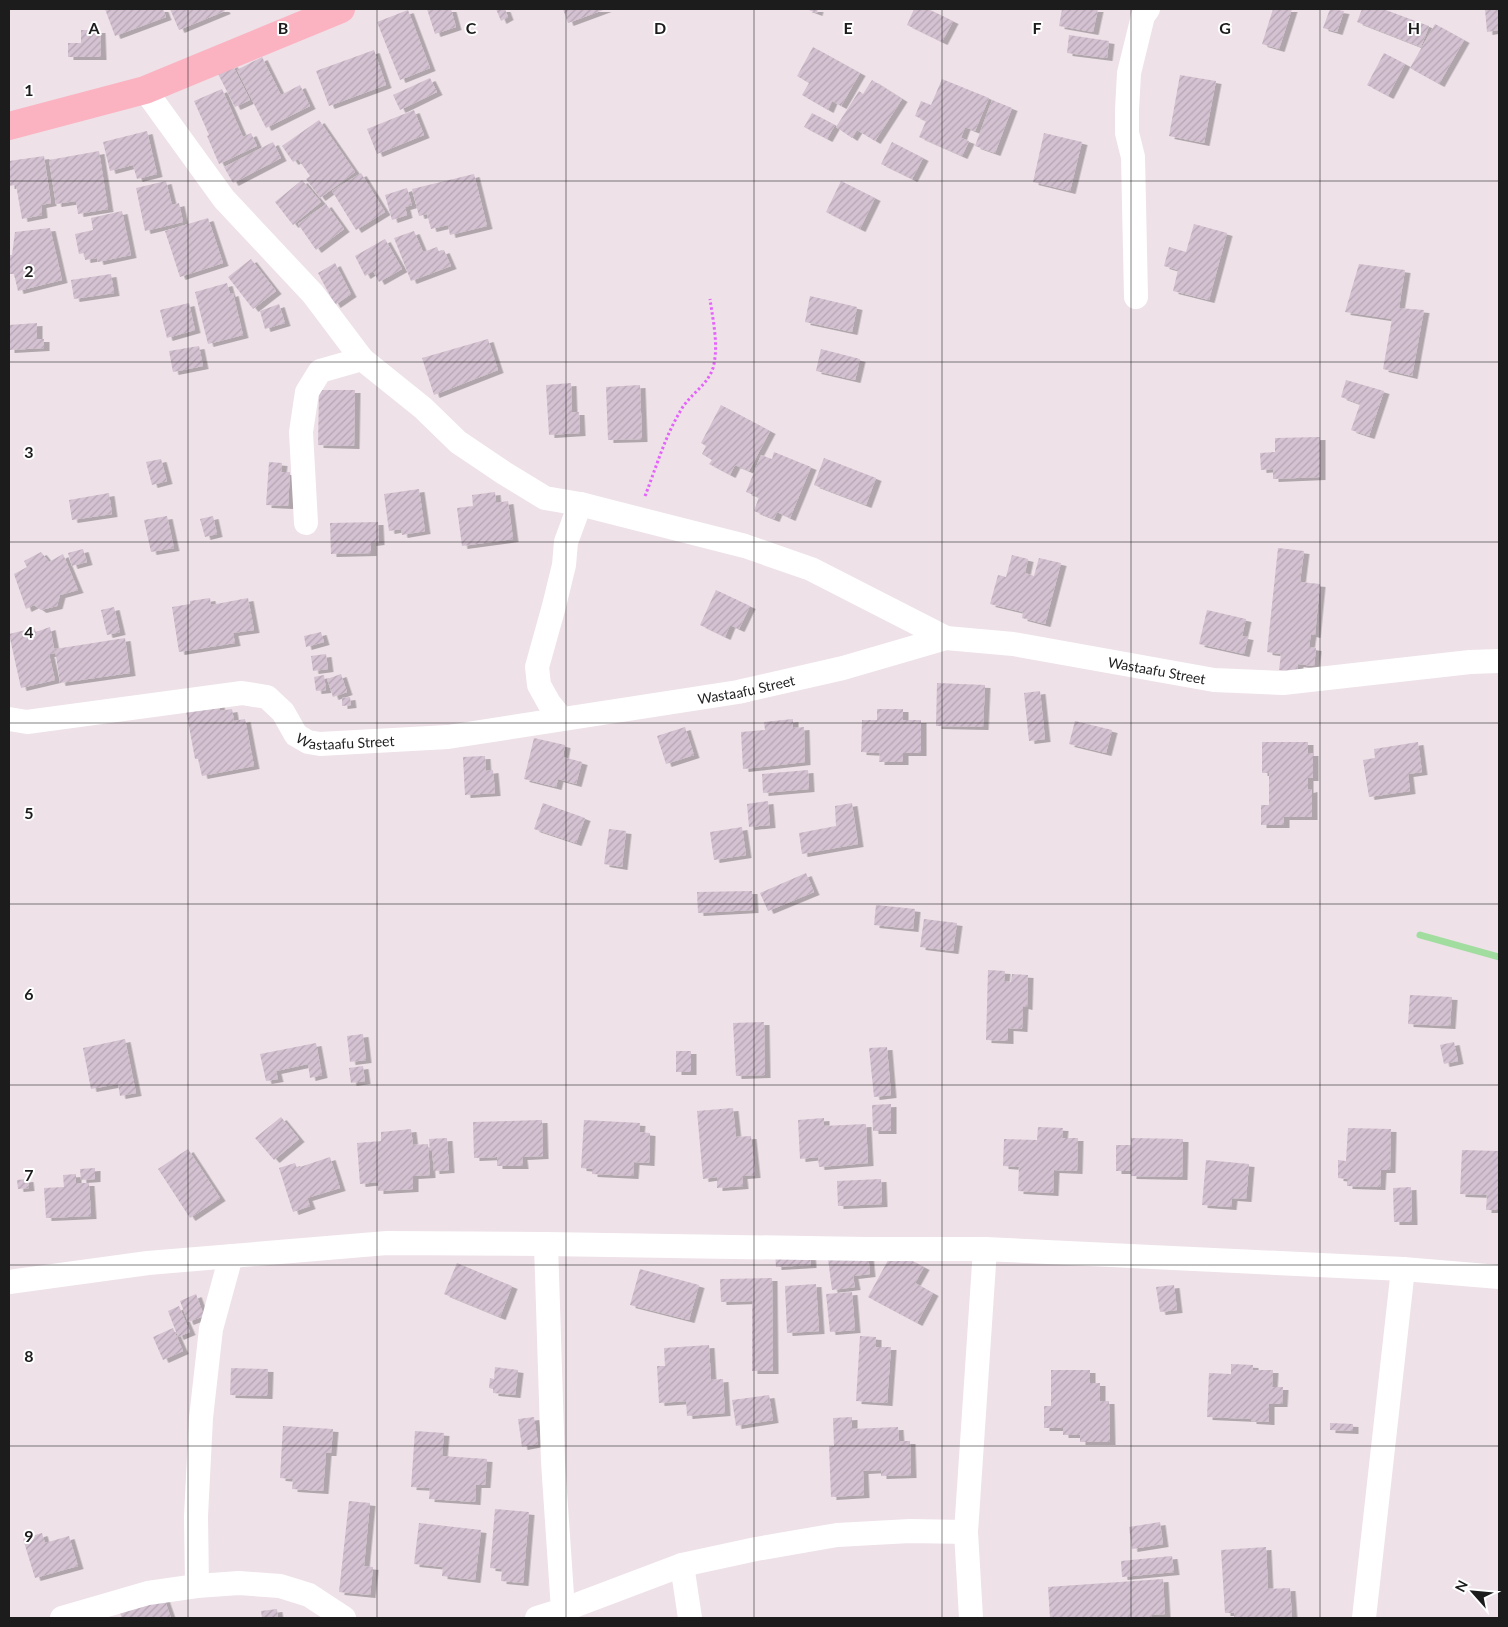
<svg xmlns="http://www.w3.org/2000/svg" width="1508" height="1627" viewBox="0 0 1508 1627" font-family="Lato,sans-serif">
<style>
.lines{fill:none;stroke-linecap:round;stroke-linejoin:round}
.stream{stroke:#a1dd9f;stroke-width:7}
.building{fill:url(#building-hatch);filter:url(#shadow)}
.path{stroke:#e562fd;stroke-width:3;stroke-dasharray:2.5 2.5;stroke-linecap:butt}
.minor{stroke:#fff;stroke-width:24}
.secondary{stroke:#fbb2c1;stroke-width:28}
.grid{fill:none;stroke:#1c1c1c;stroke-width:1;stroke-opacity:0.55}
.labels{text-anchor:middle;dominant-baseline:central;stroke-width:4;stroke-linejoin:round;paint-order:stroke}
.street-label{font-size:14px;fill:#1c1c1c;stroke:#fff}
.grid-label{font-size:16px;text-anchor:middle;font-weight:bold;fill:#1c1c1c;stroke:#fff;stroke-width:4;stroke-linejoin:round;paint-order:stroke}
</style>
<defs>
<pattern id="building-hatch" width="6" height="6" patternUnits="userSpaceOnUse" patternTransform="scale(1.25)"><rect width="6" height="6" fill="#d4c1d1"/><path d="M-1 1l2-2M0 6l6-6M5 7l2-2" fill="none" stroke="#b5a5b3"/></pattern>
<filter id="shadow"><feDropShadow dx="5.5" dy="3" stdDeviation="0" flood-color="#0004"/></filter>
</defs>
<rect width="100%" height="100%" fill="#eee1e8"/>
<g class="lines">
<path class="stream" d="M1420 935 1499 957"/>
</g>
<path class="building" d="M105 9H163L166 17 115 36Z
M170 9H224L225 11 179 30Z
M427 9H451L456 27 435 34Z
M496 9H505L508 17 501 21Z
M563 9H606L568 23Z
M806 9H818L817 13Z
M914 9H928L953 21 942 42 907 25Z
M1062 9H1098L1093 32 1059 26Z
M1273 9H1292L1279 49 1262 44Z
M1330 9 1344 11 1337 32 1323 28Z
M1362 9H1383L1429 26 1421 47 1357 22Z
M1485 9H1499V30L1487 32Z
M408 10 430 68 400 80 377 22Z
M1435 24 1464 40 1439 84 1410 68Z
M81 30H100L101 57H68V43H81Z
M1069 35 1109 41 1107 58 1067 53Z
M813 47 860 73 841 106 832 101 828 110 802 95 809 83 797 76Z
M374 50 386 85 329 106 316 71Z
M1384 53 1405 64 1388 96 1367 85Z
M262 57 281 95 300 85 310 106 266 128 237 70Z
M232 64 250 100 235 107 217 72Z
M1180 75 1216 81 1204 143 1169 136Z
M430 78 437 92 400 110 393 95Z
M942 79 989 98 975 131 965 127 961 138 969 141 962 156 919 137 926 121 915 116 921 101 931 105Z
M872 80 902 99 875 141 857 130 852 138 836 127 859 91 863 94Z
M222 89 243 137 251 133 257 146 219 164 207 136 209 135 194 101Z
M992 100 1012 108 995 153 975 146Z
M414 110 424 135 377 154 367 129Z
M812 113 835 125 827 139 804 127Z
M319 120 355 172 320 198 306 179 310 176 298 159 293 162 282 146Z
M147 131 157 174 137 179 133 165 110 171 103 142Z
M1044 133 1082 142 1070 191 1033 182Z
M273 142 281 158 233 183 224 167Z
M892 142 923 158 912 179 881 164Z
M99 151 108 209 78 214 76 201 56 204 49 160Z
M44 156 51 203 41 205 42 215 22 219 16 185 9 186V161Z
M361 173 385 212 356 230 332 191Z
M474 174 487 226 450 235 448 225 431 229 427 214 419 216 412 189Z
M302 180 321 202 293 225 275 202Z
M166 181 172 205 179 203 183 222 145 231 136 188Z
M841 181 875 198 860 229 826 212Z
M407 188 412 205 405 207 407 215 392 220 385 195Z
M326 204 344 229 316 250 298 224Z
M122 211 131 255 98 262 97 258 85 260 84 253 79 254 75 234 93 230 91 218Z
M208 218 223 263 180 277 165 231Z
M1194 224 1227 233 1209 300 1173 291 1178 270 1164 266 1169 247 1186 252Z
M50 228 62 280 18 291 14 274H9V255H12L15 232Z
M414 231 423 252 437 247 439 252 444 250 451 266 411 281 394 238Z
M385 239 402 269 379 282 373 271 365 276 355 256Z
M251 259 276 291 253 309 228 277Z
M335 263 351 294 335 305 318 273Z
M1359 264 1405 270 1399 308 1424 310 1412 376 1383 369 1392 319 1345 312Z
M111 274 114 293 74 299 71 280Z
M227 283 230 294 233 293 243 335 208 344 195 292Z
M810 296 857 307 852 332 805 322Z
M189 303 195 330 167 338 160 310Z
M279 304 285 323 265 329 260 311Z
M37 323V339H44V348L9 350V325Z
M488 339 498 370 434 395 422 358Z
M199 346 203 366 173 372 169 351Z
M821 349 860 359 855 380 816 371Z
M1346 380 1384 391 1369 436 1351 430 1360 404 1341 397Z
M571 383 572 412H579L580 433 549 435 546 385Z
M640 385 642 439 608 440 606 387Z
M319 390H355L354 446 318 445Z
M721 405 770 431 749 471 735 465 730 475 709 464 712 460 702 454 706 446 701 443Z
M1320 437V477L1273 479V469L1261 470 1260 453 1275 452V438Z
M774 452 811 467 790 518 777 512 774 519 754 511 759 497 746 492 761 455 772 459Z
M824 458 876 478 866 505 814 485Z
M161 459 167 481 152 485 146 462Z
M269 462 282 463 281 472H290L288 506 266 505Z
M419 489 425 531 402 535 401 529 389 531 384 494Z
M495 492 496 503 508 501 513 539 462 546 457 508 473 506 472 495Z
M109 493 112 514 72 520 69 500Z
M167 516 174 548 151 552 144 520Z
M213 516 217 534 205 537 200 519Z
M378 522 379 542 371 543V553L331 554 330 523Z
M1278 548 1304 551 1300 582 1320 584 1315 635 1311 634 1309 647 1316 648 1314 666 1298 664 1297 672 1279 670 1281 654 1267 652Z
M83 549 87 562 72 566 68 553Z
M41 552 49 562 63 554 78 590 60 595 57 606 41 610 34 605 26 609 14 574 27 567 24 561Z
M1012 555 1028 559 1025 573 1034 576 1039 558 1061 563 1045 624 1022 618 1023 612 990 604 998 575 1006 577Z
M716 590 750 606 739 629 730 625 725 637 700 625Z
M210 598 211 605 248 598 254 630 233 633 235 643 179 652 172 607 190 604V601Z
M114 607 120 632 107 635 101 610Z
M1207 610 1246 619 1242 636 1248 637 1244 654 1199 644Z
M50 627 55 653 49 654 55 680 21 688 9 634 34 628 36 632Z
M321 632 324 642 306 647 304 636Z
M125 638 130 673 60 683 55 649Z
M326 654 328 669 313 671 311 656Z
M341 674 347 692 333 697 327 679Z
M324 675 326 690 316 691 314 677Z
M937 683 985 685 983 727 936 726Z
M1040 691 1045 739 1029 741 1024 693Z
M350 697 351 705 342 706V698Z
M219 703 220 711 232 709 234 721 245 719 254 766 202 776 198 759H195L186 710Z
M877 709H903V720H921V753H903V762H879L880 753 861 752 862 720H877Z
M793 719V728L804 727 805 762 743 769 741 732 765 730 764 722Z
M1075 721 1112 730 1106 753 1069 744Z
M685 727 694 755 666 764 657 736Z
M534 738 565 745 563 757 582 762 576 784 558 779 556 787 524 779Z
M1262 742H1308V753H1313V778H1308V790L1312 789V817H1284V825H1261V805H1269V773H1262Z
M1418 742 1422 772 1408 774 1410 791 1369 797 1363 760 1375 758 1374 749Z
M485 756 486 771 493 770 495 793 465 795 463 757Z
M808 770 809 789 763 793 762 774Z
M768 801 770 825 749 827 747 804Z
M543 803 585 818 576 843 534 829Z
M852 803 858 844 802 854 799 833 836 826 835 806Z
M742 827 746 855 714 860 710 832Z
M609 829 626 831 622 867 604 864Z
M806 873 814 892 768 911 760 893Z
M752 891 753 910 698 913 697 892Z
M876 905 915 909 913 929 874 925Z
M924 919 957 923 953 951 920 947Z
M988 970 1005 971 1004 981 1011 982 1012 974 1028 975 1027 1007 1023 1006 1022 1029 1008 1028V1041L986 1040Z
M1410 995 1452 997 1450 1026 1408 1024Z
M764 1022 765 1075 736 1076 733 1023Z
M363 1034 366 1060 350 1062 347 1036Z
M125 1039 136 1093 120 1096 118 1084 91 1089 83 1048Z
M1454 1042 1458 1061 1444 1064 1440 1045Z
M316 1043 322 1075 310 1078 308 1064 276 1071 278 1079 266 1081 260 1054Z
M887 1047 891 1095 874 1097 869 1048Z
M676 1051H691V1072H676Z
M363 1066 365 1081 351 1083 349 1068Z
M891 1104V1131H873L872 1105Z
M733 1108 736 1137 751 1136 755 1175 742 1176 743 1186 717 1188V1177L703 1179 697 1111Z
M281 1117 299 1139 274 1160 255 1138Z
M824 1118V1126L866 1124 868 1163 819 1167 818 1157 800 1159 798 1120Z
M542 1120 543 1156 522 1157 523 1166H497V1157L474 1158 473 1122Z
M584 1120 640 1123 639 1132 650 1133 649 1163 634 1162 633 1176 592 1174V1169L581 1168Z
M1038 1127 1063 1128 1062 1138H1078L1077 1171 1054 1170 1053 1193 1018 1191 1019 1167 1003 1166 1004 1139 1037 1140Z
M1348 1128 1391 1129 1390 1170H1381L1380 1187 1347 1186V1179L1338 1178V1160L1346 1161Z
M411 1129 413 1145 428 1144 430 1175 413 1176V1189L378 1191V1182L360 1184 357 1143 381 1141V1132Z
M447 1138 449 1170 434 1171 432 1151H430L429 1139Z
M1131 1138 1183 1139 1182 1177 1131 1176V1171H1116V1145H1131Z
M188 1149 220 1198 190 1218 158 1169Z
M1462 1150 1499 1151V1210H1486L1487 1195 1460 1194Z
M330 1157 340 1188 307 1198 310 1206 293 1212 279 1168 295 1163 297 1168Z
M1206 1160 1249 1164 1246 1199 1232 1198 1231 1207 1202 1205Z
M95 1168V1179L81 1180 80 1169Z
M76 1174V1183H89L91 1216 46 1218 44 1188 64 1187 63 1175Z
M28 1179 29 1188 18 1189 17 1180Z
M881 1179 882 1204 838 1206 837 1181Z
M1411 1187 1412 1222H1394L1393 1188Z
M810 1250 811 1265 776 1267 775 1251Z
M893 1251 924 1267 915 1283 933 1293 917 1323 868 1297Z
M868 1253 870 1274 853 1276 855 1287 832 1290 828 1259Z
M457 1263 512 1286 500 1317 444 1294Z
M640 1269 699 1285 689 1320 630 1305Z
M772 1278 773 1371H752V1301L721 1302 720 1279Z
M816 1284 819 1331 787 1333 785 1286Z
M1174 1285 1177 1310 1160 1312 1156 1287Z
M852 1292 855 1330 830 1332 826 1294Z
M196 1294 204 1316 188 1322 180 1301Z
M179 1306 190 1332 178 1337 168 1311Z
M173 1328 183 1351 163 1360 153 1337Z
M860 1336 876 1337V1347H891L887 1403 856 1401Z
M709 1345 711 1380 723 1379 725 1413 687 1416 686 1401 659 1403 657 1366H665L664 1348Z
M1231 1364 1253 1365V1370H1273L1272 1387H1283L1282 1404H1269V1422L1251 1421V1419L1207 1417 1209 1373 1231 1374Z
M495 1367 518 1370 515 1395 493 1393V1389L489 1388 490 1378 494 1379Z
M231 1368 268 1369 267 1396 230 1395Z
M1051 1370H1090V1383H1100V1401H1109L1110 1442H1080V1435H1063V1428H1044V1406H1051Z
M769 1395 773 1420 736 1426 732 1400Z
M534 1417 538 1444 522 1447 518 1419Z
M852 1417V1429L898 1427 899 1441H910L911 1475 881 1476V1470L863 1471 864 1495 831 1497 829 1446H834L833 1418Z
M1330 1423 1353 1424V1431L1330 1430Z
M283 1426 333 1429 331 1453H326L323 1491 292 1489 293 1479 280 1478Z
M415 1431 444 1433 442 1456 487 1459 485 1485H476L475 1502 429 1499 430 1488 411 1487Z
M349 1501 370 1503 364 1566 373 1567 370 1595 339 1592Z
M495 1509 529 1512 523 1583 501 1581 502 1569 490 1568Z
M1160 1522 1163 1544 1132 1549 1129 1527Z
M419 1523 481 1530 475 1580 442 1576 443 1567 414 1564Z
M42 1533 45 1543 69 1536 78 1566 35 1578 23 1539Z
M1266 1547 1268 1589 1290 1588 1292 1617 1234 1618V1613H1225L1221 1550Z
M1172 1556 1174 1572 1122 1577 1121 1561Z
M1163 1579 1165 1614 1152 1615V1618H1050L1048 1587Z
M164 1598 171 1618H122L120 1613Z
M277 1609 278 1618H262L261 1611Z"/>
<g class="lines">
<path class="path" d="M645 496C656 468 665 436 681 410 690 394 707 386 713 368 719 346 713 321 710 299"/>
<g class="minor">
<path d="M145 90 224 199 313 294 362 359 423 408 458 442 504 473 545 498 580 504 745 546 811 569 946 638"/>
<path d="M1136 297 1133 157 1127 133V110L1129 73 1143 16 1148 9"/>
<path d="M306 523 301 432 307 392 320 371 362 359"/>
<path id="s1" d="M9 719 27 722 242 693 267 697 283 712 296 735 308 742 320 744 448 737 738 692 843 668 946 638 1013 644 1214 680 1283 683 1470 662 1499 661"/>
<path d="M562 719 549 703 539 685 537 667 554 606 564 565 566 542 580 504"/>
<path d="M546 1244 553 1462 563 1610"/>
<path d="M9 1282 148 1263 387 1243 546 1244 867 1249H985L1403 1269 1499 1277"/>
<path d="M682 1565 690 1618"/>
<path d="M197 1586 196 1516 201 1418 211 1329 231 1256"/>
<path d="M62 1618 148 1593 197 1586 239 1583 280 1586 309 1595 344 1618"/>
<path d="M537 1618 563 1610 682 1565 756 1549 837 1535 910 1531 966 1532"/>
<path d="M971 1618 966 1532 985 1249"/>
<path d="M1364 1618 1403 1269"/>
</g>
<path class="secondary" d="M9 126 145 90 341 9"/>
</g>
<path class="grid" d="M188 9V1618M377 9V1618M566 9V1618M754 9V1618M942 9V1618M1131 9V1618M1320 9V1618M9 181H1499M9 362H1499M9 542H1499M9 723H1499M9 904H1499M9 1085H1499M9 1265H1499M9 1446H1499"/>
<g class="labels">
<g class="street-label">
<text stroke="none"><textPath href="#s1" startOffset="1185">Wastaafu Street</textPath></text>
<text stroke="none"><textPath href="#s1" startOffset="765">Wastaafu Street</textPath></text>
<text stroke="none"><textPath href="#s1" startOffset="360">Wastaafu Street</textPath></text>
</g>
</g>
<g class="grid-label">
<text x="94" y="34">A</text>
<text x="283" y="34">B</text>
<text x="471" y="34">C</text>
<text x="660" y="34">D</text>
<text x="848" y="34">E</text>
<text x="1037" y="34">F</text>
<text x="1225" y="34">G</text>
<text x="1414" y="34">H</text>
<text x="29" y="96">1</text>
<text x="29" y="277">2</text>
<text x="29" y="458">3</text>
<text x="29" y="638">4</text>
<text x="29" y="819">5</text>
<text x="29" y="1000">6</text>
<text x="29" y="1181">7</text>
<text x="29" y="1362">8</text>
<text x="29" y="1542">9</text>
</g>
<rect width="1508" height="1627" fill="none" stroke="#1c1c1c" stroke-width="20"/>
<g transform="translate(1473 1592) rotate(297)" stroke="#ffffff" stroke-width="4" paint-order="stroke">
<path d="M0-4L9 19L0 12L-9 19Z" fill="#1c1c1c"/>
<text y="-8" font-size="14" font-weight="bold" text-anchor="middle" fill="#1c1c1c">N</text>
</g>
</svg>
